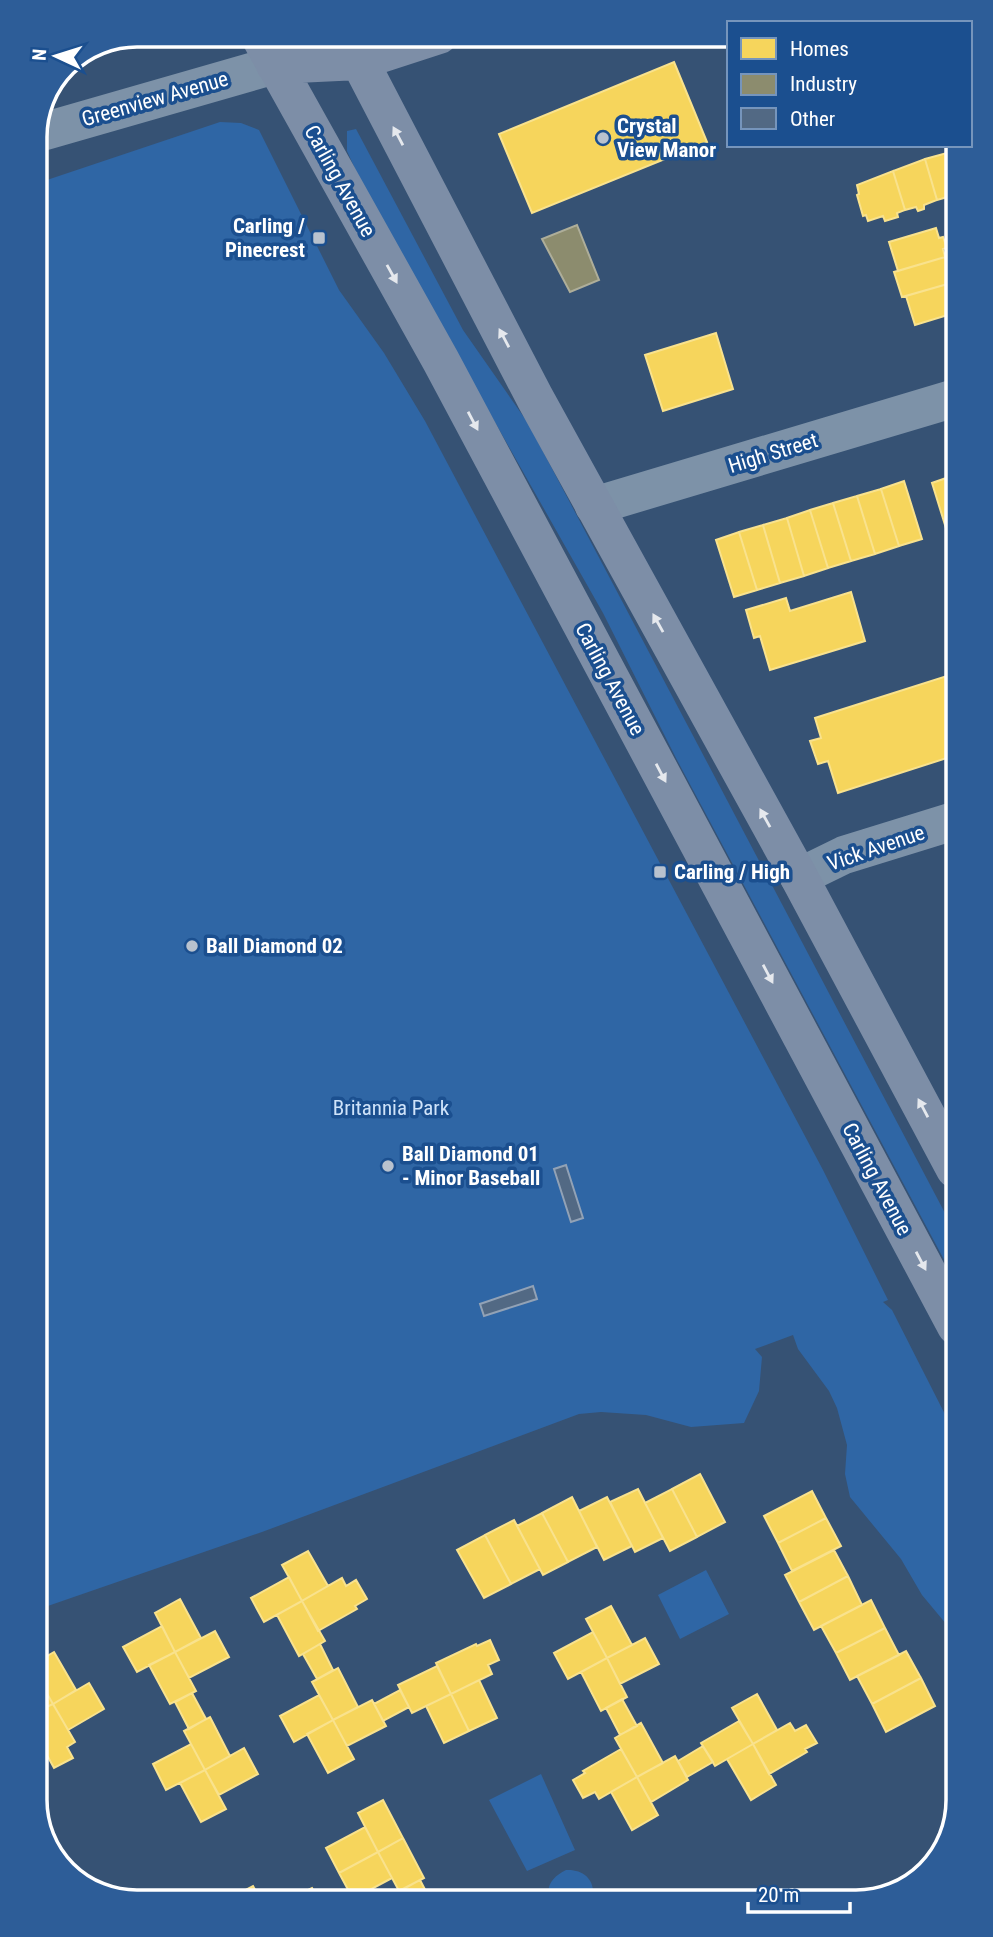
<svg xmlns="http://www.w3.org/2000/svg" width="993" height="1937" viewBox="0 0 993 1937" font-family="'Roboto Condensed',sans-serif">
<style>
.green{fill:#2f66a5}
.homes{fill:#f6d55c;stroke:#f9e28d;stroke-width:2}
.industry{fill:#8c8c6e;stroke:#aeae9a;stroke-width:2}
.building{fill:#526984;stroke:#92a2b6;stroke-width:2}
.lines{fill:none;stroke-linecap:round;stroke-linejoin:round}
.minor{stroke:#7d92a8;stroke-width:38}
.major{stroke:#7d8ea7;stroke-width:38}
.oneway{fill:#e5e8ed}
.poi-dot{fill:#b9c2ce;stroke:#1b4f8f;stroke-width:2.5}
.labels{text-anchor:middle;dominant-baseline:central;stroke-width:7;stroke-linejoin:round;paint-order:stroke}
.street-label{font-size:21px;fill:#fff;stroke:#1b4f8f}
.poi-label{font-size:21px;font-weight:bold;fill:#fff;stroke:#1b4f8f;text-anchor:start}
.park-label{font-size:21px;fill:#cfe3fa;stroke:#1b4f8f}
.rim{fill:none;stroke:#fff;stroke-width:3.5}
</style>
<rect width="100%" height="100%" fill="#365274"/>
<path class="green" d="M137 35H169L89 55Z
M220 122 241 123 259 130 339 290 384 353 425 421 823 1170 888 1300 883 1302 892 1310 956 1436 957 1637 922 1595 901 1559 850 1497 845 1474 847 1445 837 1408 829 1391 798 1349 793 1335 755 1349 762 1357 759 1391 744 1423 691 1427 646 1415 601 1412 579 1414 262 1532 42 1608 35 184Z
M356 129 463 330 528 423 955 1232 956 1282 677 760 603 613 369 200 347 151V131Z
M706 1570 729 1614 680 1639 658 1595Z
M541 1774 575 1850 527 1871 489 1800Z
M566 1870C583 1869 595 1879 593 1897L549 1898C546 1884 554 1876 566 1870Z"/>
<path class="homes" d="M674 62 707 142 532 213 499 134Z
M947 153H951V196L937 200 925 159Z
M925 159 937 200 924 205V209L918 211 916 207 905 210 893 171Z
M893 171 905 210 897 213 898 217 885 221 883 216 868 221 866 215 863 216 857 195 859 194 857 185Z
M936 228 939 238 943 237 947 248 943 249 945 257 898 271 889 242Z
M945 257 947 264 951 263V269L948 270 951 283 902 297 894 272Z
M951 283V314L915 325 906 296Z
M716 333 733 389 663 411 645 355Z
M952 476V540L950 541 932 483Z
M904 481 922 539 899 546 881 489Z
M881 489 899 546 875 554 857 496Z
M857 496 875 554 851 561 833 503Z
M833 503 851 561 828 568 810 510Z
M810 510 828 568 804 576 787 518Z
M787 518 804 576 780 583 763 525Z
M763 525 780 583 757 590 739 532Z
M739 532 757 590 734 597 716 540Z
M851 592 865 641 770 670 760 636 754 638 746 610 786 598 790 611Z
M953 674V756L838 793 828 761 818 764 810 741 821 738 815 718Z
M700 1474 725 1522 697 1537 672 1489Z
M638 1489 663 1538 635 1552 610 1502Z
M672 1489 697 1537 670 1551 645 1503Z
M812 1491 826 1518 778 1543 764 1516Z
M572 1497 597 1547 568 1562 542 1513Z
M607 1497 632 1546 604 1560 579 1511Z
M542 1513 568 1562 543 1575 517 1526Z
M826 1518 841 1546 792 1571 778 1543Z
M514 1520 540 1569 511 1584 485 1535Z
M485 1535 511 1584 484 1598 457 1550Z
M834 1550 848 1576 799 1602 785 1575Z
M308 1551 328 1586 302 1601 282 1565Z
M848 1576 862 1605 814 1630 799 1602Z
M289 1577 302 1601 264 1622 251 1598Z
M342 1578 346 1586 356 1580 367 1599 355 1606 357 1609 318 1631 302 1601Z
M180 1599 201 1638 175 1652 155 1613Z
M871 1600 885 1628 836 1653 821 1626Z
M302 1601 325 1641 299 1656 277 1615Z
M611 1606 632 1645 607 1658 586 1619Z
M162 1626 175 1652 137 1672 123 1647Z
M885 1628 899 1655 850 1680 836 1653Z
M215 1631 229 1657 189 1678 175 1652Z
M593 1632 607 1658 568 1679 554 1653Z
M645 1638 659 1664 620 1684 607 1658Z
M490 1640 499 1660 488 1665 492 1674 451 1694 436 1663 476 1644 477 1646Z
M320 1644 333 1670 317 1679 303 1654Z
M906 1651 921 1678 872 1704 857 1676Z
M54 1652 76 1690 53 1704 42 1685V1659Z
M175 1652 196 1691 170 1704 149 1665Z
M607 1658 627 1697 601 1711 581 1672Z
M437 1666 451 1694 412 1713 398 1685Z
M338 1668 358 1707 333 1720 312 1682Z
M921 1678 935 1706 886 1732 872 1704Z
M479 1680 497 1718 469 1731 451 1694Z
M89 1683 104 1709 68 1730 53 1704Z
M42 1685 53 1704 42 1709Z
M400 1690 409 1707 383 1721 374 1704Z
M192 1693 206 1719 189 1729 175 1702Z
M451 1694 469 1731 444 1743 426 1706Z
M757 1694 777 1730 753 1744 732 1708Z
M319 1695 333 1720 294 1742 280 1716Z
M622 1699 637 1726 620 1735 606 1708Z
M372 1700 386 1726 347 1746 333 1720Z
M53 1704 75 1742 67 1747 73 1758 54 1768 48 1757 45 1758 42 1754V1709Z
M210 1717 230 1756 205 1770 184 1731Z
M333 1720 354 1759 328 1773 307 1734Z
M739 1721 753 1744 715 1766 701 1743Z
M641 1723 663 1763 637 1777 615 1738Z
M790 1723 795 1731 806 1725 817 1743 805 1749 807 1752 769 1774 753 1744Z
M191 1744 205 1770 166 1790 153 1764Z
M753 1744 776 1785 751 1800 727 1759Z
M703 1746 713 1762 687 1777 678 1761Z
M244 1748 258 1774 219 1795 205 1770Z
M621 1749 637 1777 599 1799 595 1792 583 1798 573 1780 585 1773 583 1771Z
M675 1756 688 1780 651 1802 637 1777Z
M205 1770 226 1809 201 1822 180 1783Z
M637 1777 658 1815 632 1830 611 1792Z
M383 1800 403 1838 378 1852 358 1813Z
M365 1827 378 1852 339 1873 326 1848Z
M403 1838 424 1878 399 1891 378 1852Z
M378 1852 392 1878 353 1899 339 1873Z
M420 1880 430 1899H409L404 1889Z
M253 1886 259 1897 269 1893 272 1900 239 1901 236 1895Z
M312 1888 318 1900H287Z
M497 1892 500 1898H478L484 1895 485 1898Z"/>
<path class="industry" d="M577 225 599 280 570 292 542 239Z"/>
<path class="building" d="M566 1165 583 1218 571 1222 554 1169Z
M533 1286 537 1299 484 1316 480 1304Z"/>
<g class="lines">
<path class="minor" d="M35 134 275 65
M594 506 952 399
M799 877 844 855 954 821"/>
<path class="major" d="M259 35 441 361 956 1326
M346 35 535 398 799 877 955 1169
M275 65 359 61 439 35"/>
</g>
<defs><path id="oneway-solid" d="M-6-.8H1V-3.2L6.5 0L1 3.2V.8H-6Z" transform="scale(1.75)"/></defs>
<g class="oneway">
<use href="#oneway-solid" transform="translate(398 136) rotate(-118)"/>
<use href="#oneway-solid" transform="translate(392 274) rotate(61)"/>
<use href="#oneway-solid" transform="translate(504 338) rotate(-118)"/>
<use href="#oneway-solid" transform="translate(473 421) rotate(62)"/>
<use href="#oneway-solid" transform="translate(658 623) rotate(-119)"/>
<use href="#oneway-solid" transform="translate(661 773) rotate(62)"/>
<use href="#oneway-solid" transform="translate(765 818) rotate(-119)"/>
<use href="#oneway-solid" transform="translate(768 974) rotate(62)"/>
<use href="#oneway-solid" transform="translate(923 1108) rotate(-118)"/>
<use href="#oneway-solid" transform="translate(921 1261) rotate(62)"/>
</g>
<g class="poi-dot">
<circle cx="603" cy="138" r="7"/>
<rect x="312" y="231" width="14" height="14" rx="3.5"/>
<rect x="653" y="865" width="14" height="14" rx="3.5"/>
<circle cx="192" cy="946" r="7"/>
<circle cx="388" cy="1166" r="7"/>
</g>
<g class="labels">
<g class="street-label">
<text transform="translate(155 99) rotate(-16)">Greenview Avenue</text>
<text transform="translate(340 181) rotate(61)">Carling Avenue</text>
<text transform="translate(773 453) rotate(-17)">High Street</text>
<text transform="translate(610 679) rotate(62)">Carling Avenue</text>
<text transform="translate(876 848) rotate(-19)">Vick Avenue</text>
<text transform="translate(877 1179) rotate(62)">Carling Avenue</text>
</g>
<g class="poi-label">
<text x="617" y="126">Crystal<tspan x="617" dy="24">View Manor</tspan></text>
<text x="305" y="226" text-anchor="end">Carling /<tspan x="305" dy="24">Pinecrest</tspan></text>
<text x="674" y="872">Carling / High</text>
<text x="206" y="946">Ball Diamond 02</text>
<text x="402" y="1154">Ball Diamond 01<tspan x="402" dy="24">- Minor Baseball</tspan></text>
</g>
<g class="park-label">
<text x="391" y="1108">Britannia Park</text>
</g>
</g>
<path d="M0 0H993V1937H0ZM137 47H856A90 90 0 0 1 946 137V1800A90 90 0 0 1 856 1890H137A90 90 0 0 1 47 1800V137A90 90 0 0 1 137 47Z" fill="#2d5d98" fill-rule="evenodd"/>
<path class="rim" d="M137 47H856A90 90 0 0 1 946 137V1800A90 90 0 0 1 856 1890H137A90 90 0 0 1 47 1800V137A90 90 0 0 1 137 47Z"/>
<rect x="727" y="21" width="245" height="126" fill="#1b4f8f" stroke="#7695bc" stroke-width="2"/>
<rect x="741" y="38" width="35" height="21" fill="#f6d55c" stroke="#7695bc" stroke-width="2"/>
<text x="790" y="56" font-size="21" fill="#ffffff">Homes</text>
<rect x="741" y="74" width="35" height="21" fill="#8c8c6e" stroke="#7695bc" stroke-width="2"/>
<text x="790" y="91" font-size="21" fill="#ffffff">Industry</text>
<rect x="741" y="108" width="35" height="21" fill="#526984" stroke="#7695bc" stroke-width="2"/>
<text x="790" y="126" font-size="21" fill="#ffffff">Other</text>
<g transform="translate(56 56) rotate(274)" stroke="#1b4f8f" stroke-width="5" paint-order="stroke">
<path d="M0-5L12 26L0 18L-12 26Z" fill="#ffffff"/>
<text y="-10" font-size="19" font-weight="bold" text-anchor="middle" fill="#ffffff">N</text>
</g>
<path d="M748 1902v10h102v-10" fill="none" stroke="#ffffff" stroke-width="3.5"/>
<text x="758" y="1902" font-size="21" fill="#ffffff" stroke="#1b4f8f" stroke-width="5" paint-order="stroke">20 m</text>
</svg>
